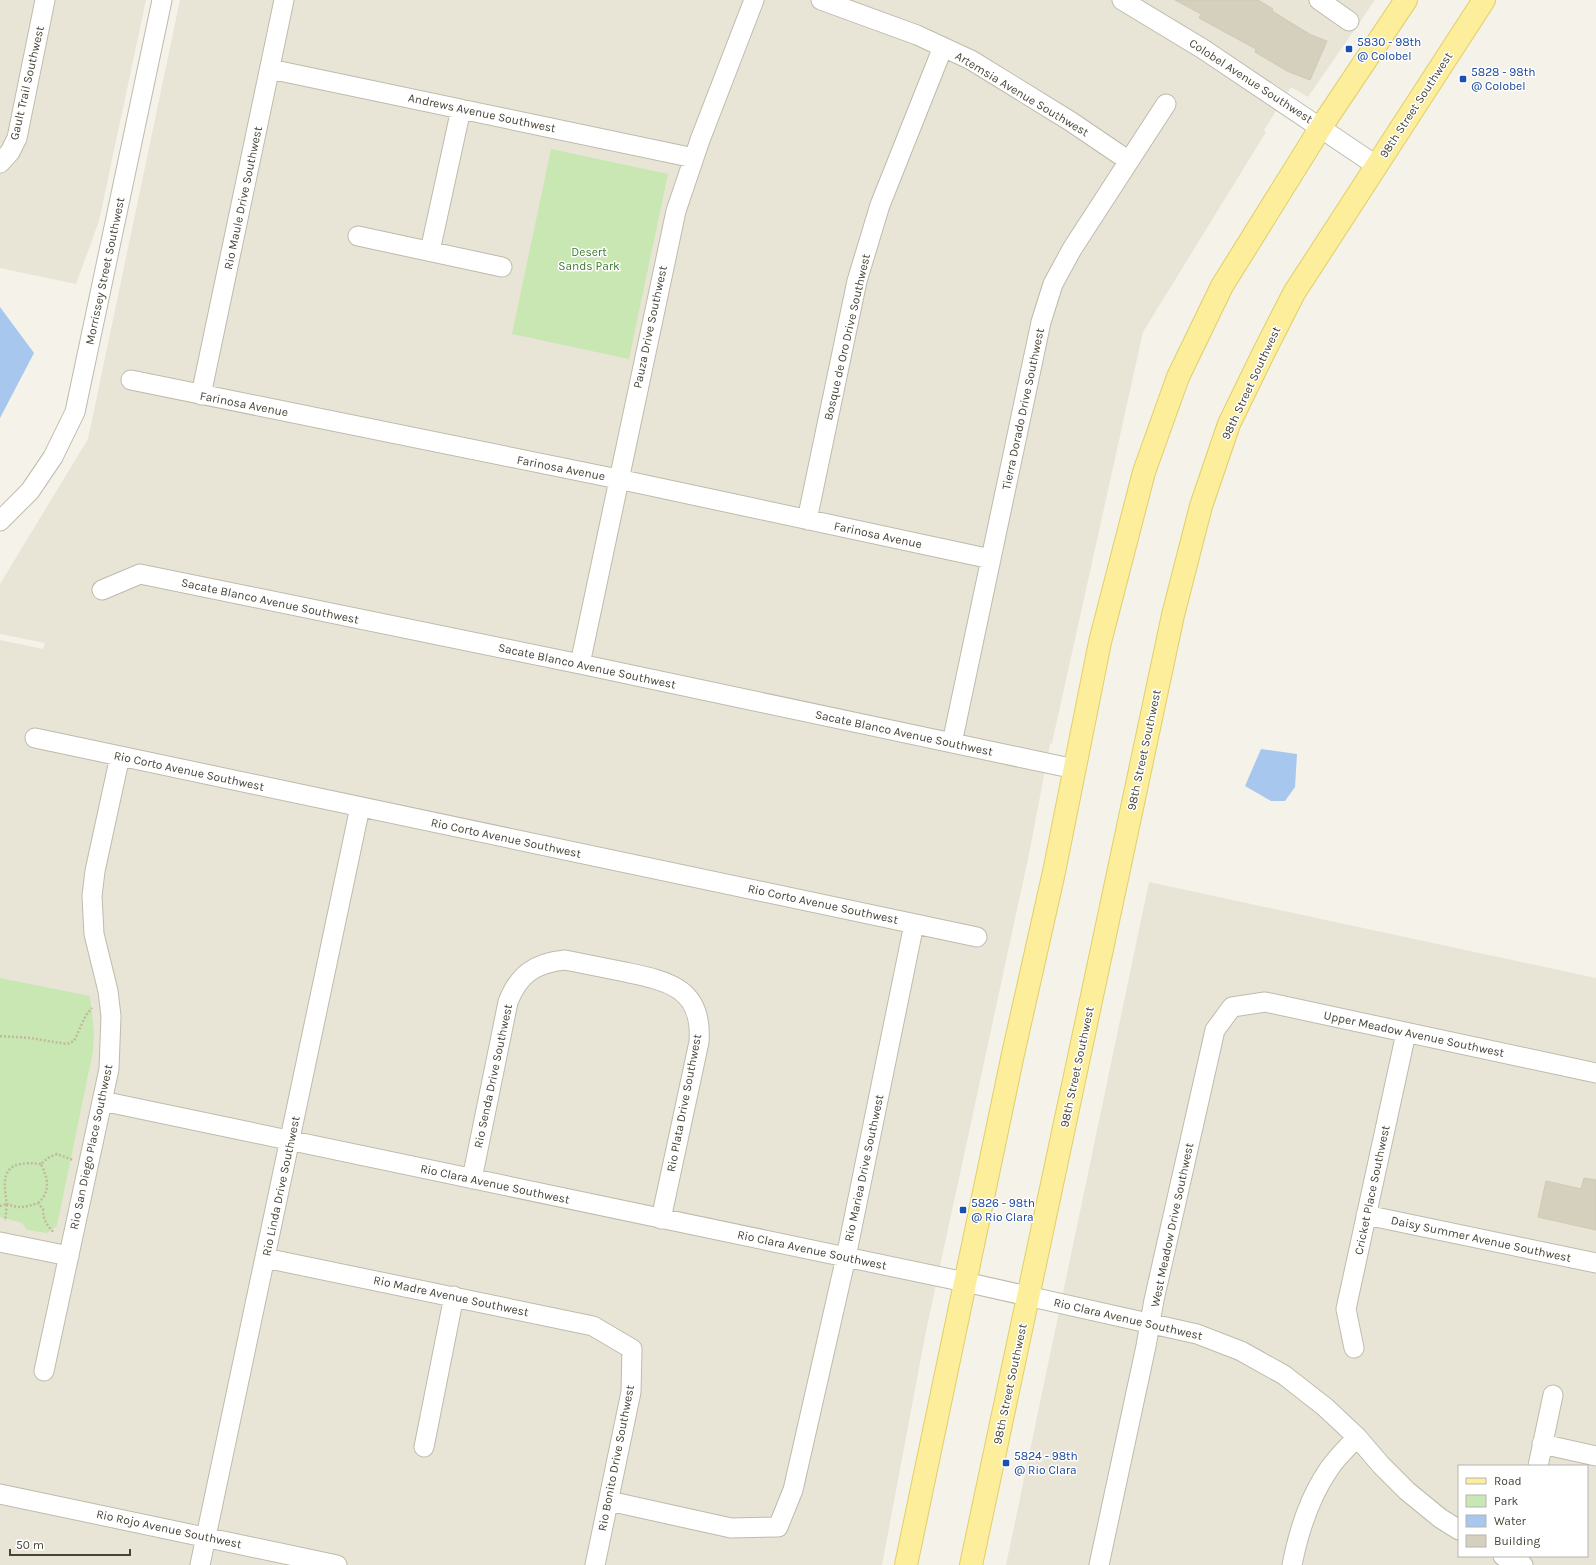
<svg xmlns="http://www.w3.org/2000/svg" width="1596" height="1565" viewBox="0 0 1596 1565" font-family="Karla,sans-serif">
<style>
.residential{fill:#e8e5d7;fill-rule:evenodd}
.green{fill:#c8e7b3}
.water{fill:#a7c7ef}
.building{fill:#d5d0be;stroke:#d0c9b2}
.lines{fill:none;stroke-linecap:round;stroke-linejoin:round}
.minor-casing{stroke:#bfbbab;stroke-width:21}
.major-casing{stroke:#e1cf6a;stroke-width:24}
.path{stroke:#c1b99d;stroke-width:2.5;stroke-dasharray:2 2;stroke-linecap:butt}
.minor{stroke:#fff;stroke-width:19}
.major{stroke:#fcee9a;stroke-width:22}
.transit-dot{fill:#1a4fb4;stroke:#fff;stroke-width:1.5}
.labels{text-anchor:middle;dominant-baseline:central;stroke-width:3;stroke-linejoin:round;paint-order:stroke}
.transit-label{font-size:12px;fill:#164399;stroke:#fff;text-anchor:start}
.street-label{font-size:12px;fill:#474437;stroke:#fff}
.park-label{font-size:12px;fill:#3d782b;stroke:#fff}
</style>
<rect width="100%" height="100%" fill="#f4f2e9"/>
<path class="residential" d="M0 0H146L99 221 76 284 0 268Z
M180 0H1375L1308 97 1291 87 1264 130 1266 132 1143 332 1052 743 1050 744 1029 854 926 1331 882 1565H0V640L43 649 45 643 0 634V584L88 439Z
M1149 882 1596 978V1565H1006ZM1459 1466H1587V1556H1459Z"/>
<path class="green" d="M551 149 668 174 629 359 512 334Z
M0 978 90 996 94 1032 93 1051 57 1226 47 1233 27 1230 22 1223 0 1217Z"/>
<path class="water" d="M0 307 34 353 0 418Z
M1261 749 1297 754 1295 787 1285 801H1271L1245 786Z"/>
<path class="building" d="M1175 0H1258L1273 9 1272 11 1311 35 1327 41 1310 80 1287 71 1255 52 1256 49 1199 18 1201 14Z
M1584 1178 1596 1180V1230L1538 1217 1546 1181 1581 1189Z"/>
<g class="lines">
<defs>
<path id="minor" d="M821 0 917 35 971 60 1070 121 1129 161
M1122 0 1203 49 1377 166
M1319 0 1349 21
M270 69 694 158
M0 163 10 152 17 138 45 0
M358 236 502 267
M430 251 461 109
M131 380 618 479 991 559
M201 395 284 0
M807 520 857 281 880 205 943 47
M0 521 30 491 53 457 75 412 162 0
M102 590 140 574 580 664 1075 769
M580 664 676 211 700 140 754 0
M35 738 977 937
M952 743 1041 322 1053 284 1072 249 1166 104
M102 1101 965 1282 1197 1334 1241 1351 1284 1375 1325 1407 1357 1437 1381 1465 1407 1491 1440 1518 1459 1530
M472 1179 508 1002C519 974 535 963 565 960 585 964 605 968 625 972 668 981 703 988 699 1042L661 1219
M1366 1215 1596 1263
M0 1242 69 1256
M265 1258 593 1326 632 1349 631 1392 595 1565
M1354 1348 1346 1309 1406 1033
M44 1371 109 1069 111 1016 108 991 94 934 92 896 95 871 120 756
M1542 1444 1596 1456
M424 1447 454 1296
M1538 1466 1553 1395
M0 1494 337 1565
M609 1501 731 1528 778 1527 793 1490 846 1257 914 924
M1503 1556 1523 1565
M200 1565 360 807
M1099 1565 1146 1346 1154 1300 1215 1030 1232 1007 1265 1002 1596 1073
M1292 1565C1299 1530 1309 1498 1329 1469 1337 1457 1348 1447 1357 1437"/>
<path id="major" d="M906 1565 1013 1054 1054 872 1100 642 1144 472 1178 377 1222 286 1321 127 1406 0
M971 1565 1173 615 1201 506 1229 424 1262 356 1294 293 1484 0"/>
</defs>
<use href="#minor" class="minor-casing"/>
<use href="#major" class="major-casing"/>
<path class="path" d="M0 1036 30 1038 67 1044 74 1041 86 1015 92 1008
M41 1164C6 1160 1 1172 7 1204 19 1209 26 1207 38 1203L43 1209C43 1220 47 1225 54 1233
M38 1203C51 1192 48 1178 41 1164L48 1158 57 1154 73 1160
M0 1206 7 1204 5 1221"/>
<use href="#minor" class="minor"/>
<use href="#major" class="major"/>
</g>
<g class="transit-dot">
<rect x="1345" y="45" width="8" height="8" rx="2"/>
<rect x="1459" y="75" width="8" height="8" rx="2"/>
<rect x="959" y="1206" width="8" height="8" rx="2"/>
<rect x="1002" y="1459" width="8" height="8" rx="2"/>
</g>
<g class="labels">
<g class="transit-label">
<text x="1357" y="42">5830 - 98th<tspan x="1357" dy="14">@ Colobel</tspan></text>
<text x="1471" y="72">5828 - 98th<tspan x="1471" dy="14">@ Colobel</tspan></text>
<text x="971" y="1203">5826 - 98th<tspan x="971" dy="14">@ Rio Clara</tspan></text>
<text x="1014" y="1456">5824 - 98th<tspan x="1014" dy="14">@ Rio Clara</tspan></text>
</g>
<g class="street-label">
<text transform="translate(1251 81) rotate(33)">Colobel Avenue Southwest</text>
<text transform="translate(27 83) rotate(-77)">Gault Trail Southwest</text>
<text transform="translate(1022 94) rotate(31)">Artemsia Avenue Southwest</text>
<text transform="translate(1416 105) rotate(-57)">98th Street Southwest</text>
<text transform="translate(482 113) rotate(12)">Andrews Avenue Southwest</text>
<text transform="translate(243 198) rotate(-78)">Rio Maule Drive Southwest</text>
<text transform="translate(105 271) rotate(-78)">Morrissey Street Southwest</text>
<text transform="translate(650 327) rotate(-78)">Pauza Drive Southwest</text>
<text transform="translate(847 337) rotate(-77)">Bosque de Oro Drive Southwest</text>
<text transform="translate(1251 383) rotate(-65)">98th Street Southwest</text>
<text transform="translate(244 404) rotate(11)">Farinosa Avenue</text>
<text transform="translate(1023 409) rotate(-78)">Tierra Dorado Drive Southwest</text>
<text transform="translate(561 468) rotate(11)">Farinosa Avenue</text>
<text transform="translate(878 535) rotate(12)">Farinosa Avenue</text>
<text transform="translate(270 601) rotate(12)">Sacate Blanco Avenue Southwest</text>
<text transform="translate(587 666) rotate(12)">Sacate Blanco Avenue Southwest</text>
<text transform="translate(904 733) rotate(12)">Sacate Blanco Avenue Southwest</text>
<text transform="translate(1144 750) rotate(-78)">98th Street Southwest</text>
<text transform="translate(189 771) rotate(12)">Rio Corto Avenue Southwest</text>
<text transform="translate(506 838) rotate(12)">Rio Corto Avenue Southwest</text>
<text transform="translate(823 904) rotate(12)">Rio Corto Avenue Southwest</text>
<text transform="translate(1414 1034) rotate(12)">Upper Meadow Avenue Southwest</text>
<text transform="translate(1077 1067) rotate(-78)">98th Street Southwest</text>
<text transform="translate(493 1076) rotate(-78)">Rio Senda Drive Southwest</text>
<text transform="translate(684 1103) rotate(-79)">Rio Plata Drive Southwest</text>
<text transform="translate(91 1147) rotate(-78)">Rio San Diego Place Southwest</text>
<text transform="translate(864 1168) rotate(-78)">Rio Mariea Drive Southwest</text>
<text transform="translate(495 1184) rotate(12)">Rio Clara Avenue Southwest</text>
<text transform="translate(281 1186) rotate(-78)">Rio Linda Drive Southwest</text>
<text transform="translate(1372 1190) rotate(-78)">Cricket Place Southwest</text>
<text transform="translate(1172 1225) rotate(-78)">West Meadow Drive Southwest</text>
<text transform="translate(1481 1239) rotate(12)">Daisy Summer Avenue Southwest</text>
<text transform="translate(812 1250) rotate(12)">Rio Clara Avenue Southwest</text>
<text transform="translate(451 1296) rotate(12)">Rio Madre Avenue Southwest</text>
<text transform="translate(1128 1319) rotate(13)">Rio Clara Avenue Southwest</text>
<text transform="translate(1010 1384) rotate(-78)">98th Street Southwest</text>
<text transform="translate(616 1458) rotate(-79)">Rio Bonito Drive Southwest</text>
<text transform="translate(169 1529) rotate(12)">Rio Rojo Avenue Southwest</text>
</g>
<g class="park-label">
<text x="589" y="252">Desert<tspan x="589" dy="14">Sands Park</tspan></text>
</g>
</g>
<rect x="1458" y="1465" width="130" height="92" fill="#ffffff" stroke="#b5b4af"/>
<rect x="1466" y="1478" width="20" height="6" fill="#fcee9a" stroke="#b5b4af"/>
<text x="1494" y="1485" font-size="12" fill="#474437">Road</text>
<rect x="1466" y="1495" width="20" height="12" fill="#c8e7b3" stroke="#b5b4af"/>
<text x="1494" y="1505" font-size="12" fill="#474437">Park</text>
<rect x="1466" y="1515" width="20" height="12" fill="#a7c7ef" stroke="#b5b4af"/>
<text x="1494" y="1525" font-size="12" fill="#474437">Water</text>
<rect x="1466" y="1535" width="20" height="12" fill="#d5d0be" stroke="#b5b4af"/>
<text x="1494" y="1545" font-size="12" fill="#474437">Building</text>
<path d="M10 1549v6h120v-6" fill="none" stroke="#474437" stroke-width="2"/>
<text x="16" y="1549" font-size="12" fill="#474437" stroke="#ffffff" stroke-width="3" paint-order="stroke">50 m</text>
</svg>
